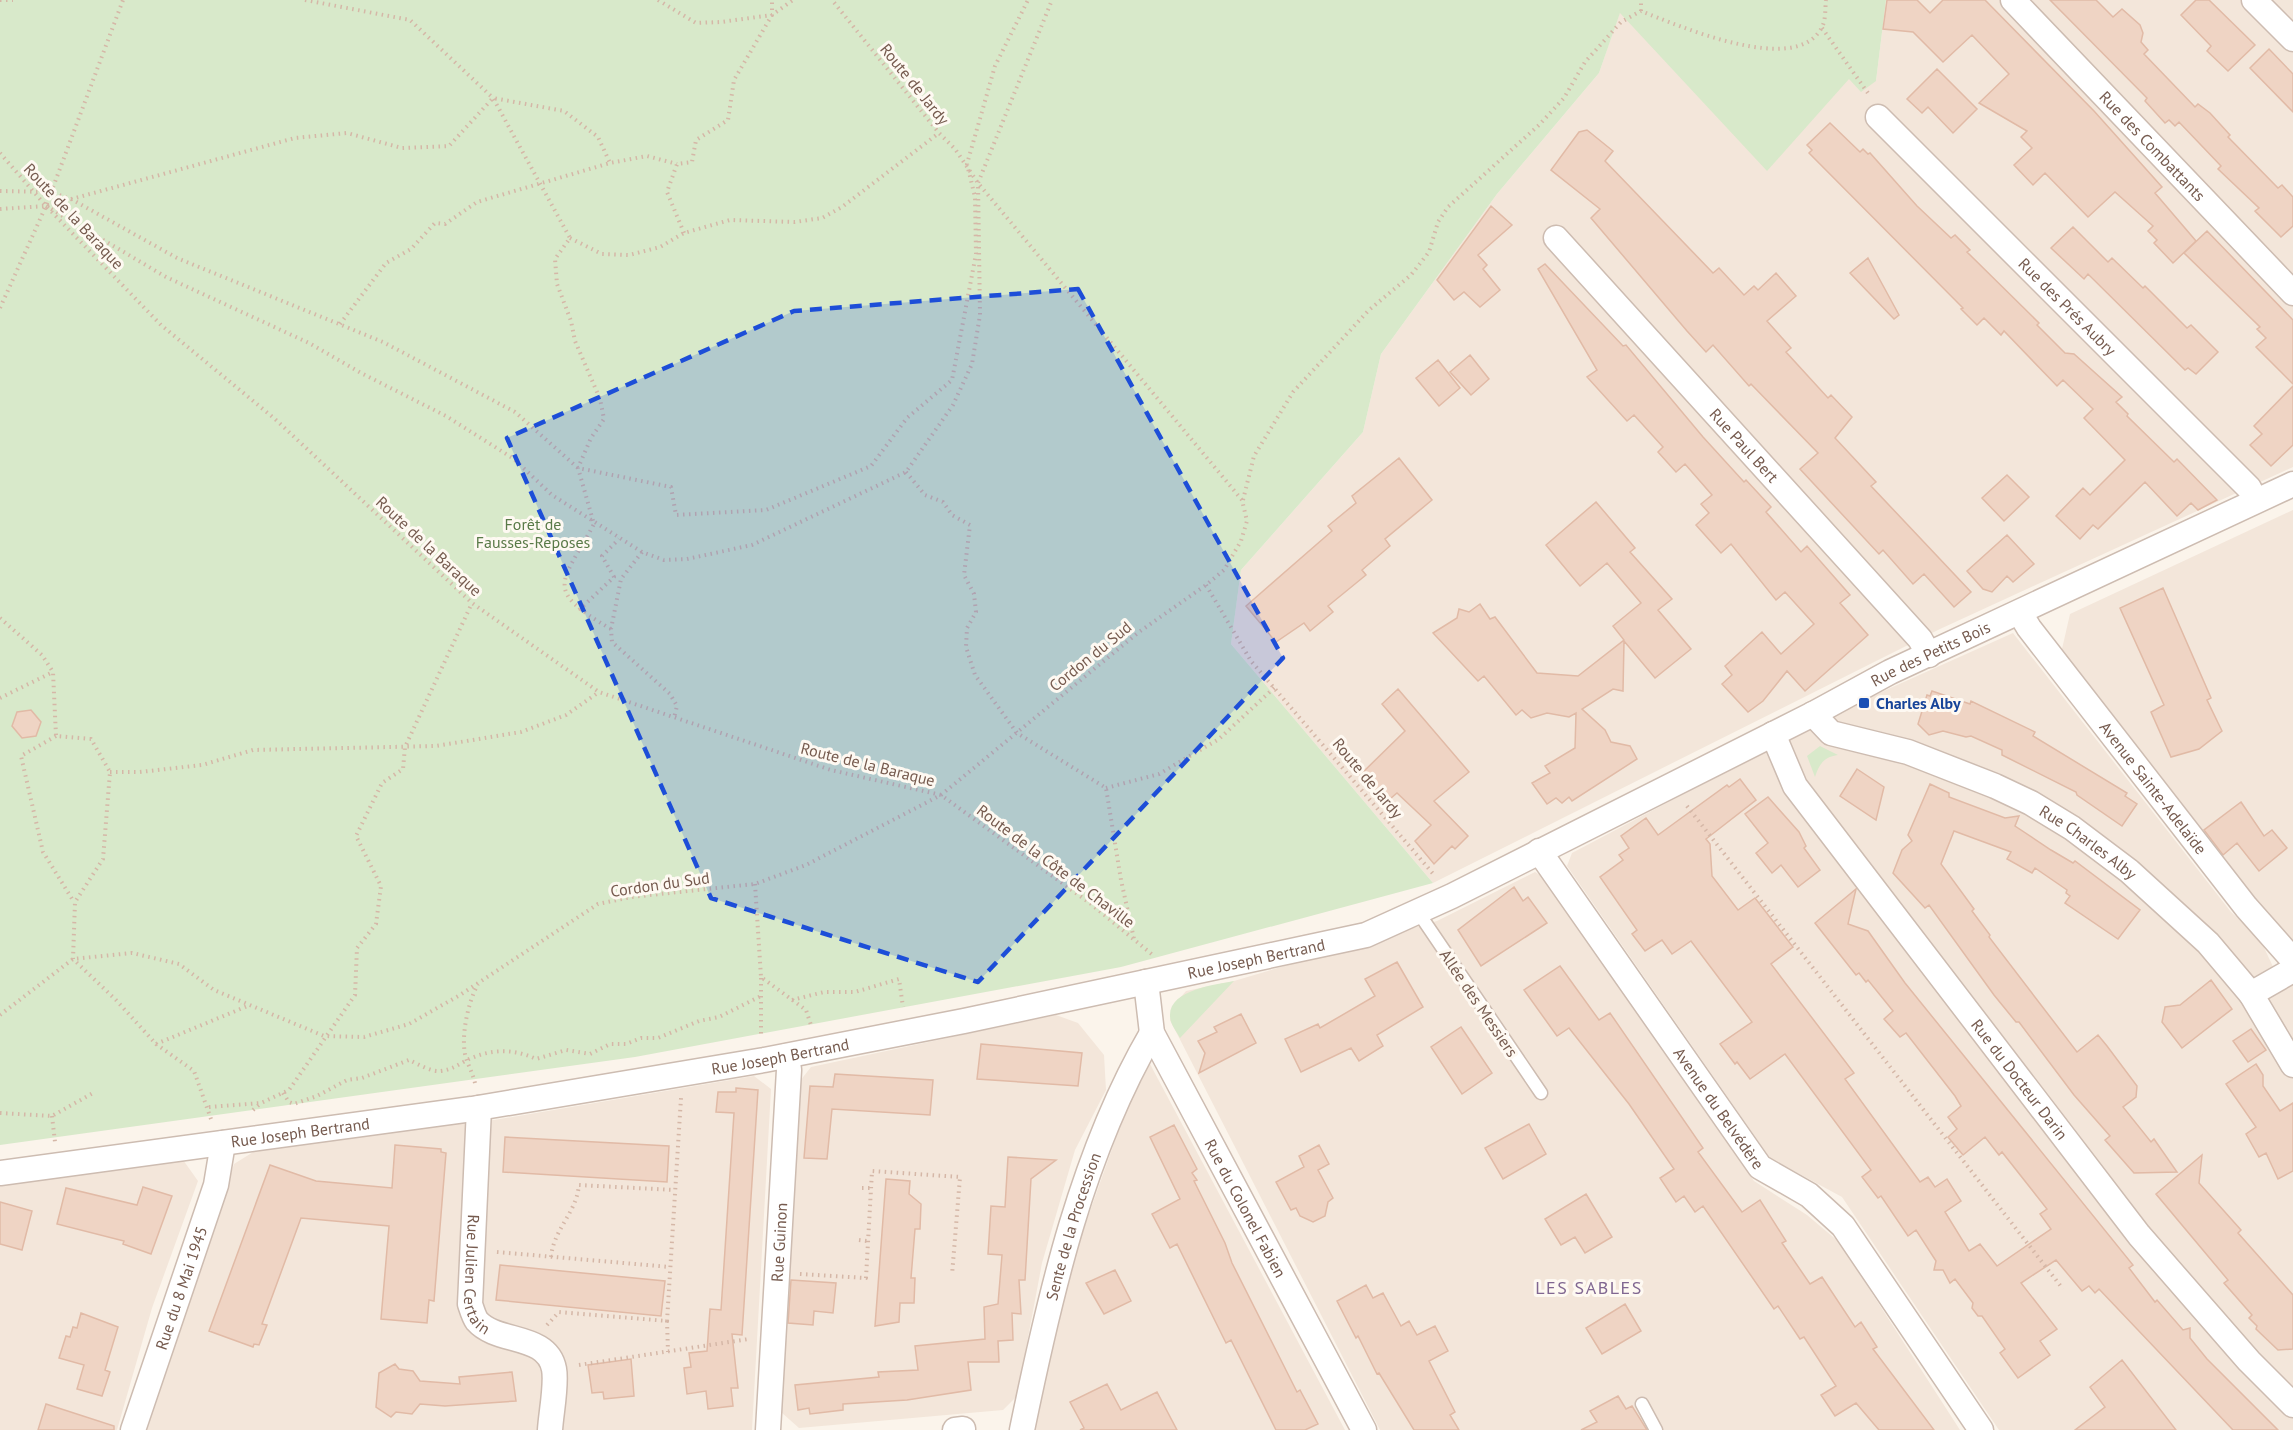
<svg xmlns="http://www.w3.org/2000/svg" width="2293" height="1430" viewBox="0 0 2293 1430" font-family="'PT Sans',sans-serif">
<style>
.residential{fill:#f3e6da}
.green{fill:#d8e9ca}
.building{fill:#efd4c4;stroke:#e1baa6;stroke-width:1.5}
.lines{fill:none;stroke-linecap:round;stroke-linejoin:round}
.service-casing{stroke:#cdbcb1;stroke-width:15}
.minor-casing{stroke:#cdbcb1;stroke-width:27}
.path{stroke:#d5b7a7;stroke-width:4;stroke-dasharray:1.5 4.5;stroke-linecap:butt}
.service{stroke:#fff;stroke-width:12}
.minor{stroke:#fff;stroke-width:24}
.marked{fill:#1d4ed8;fill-opacity:0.2;stroke:#1d4ed8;stroke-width:4.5;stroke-dasharray:12 8;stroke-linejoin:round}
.transit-dot{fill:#1a4fb4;stroke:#fef9f2;stroke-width:2}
.labels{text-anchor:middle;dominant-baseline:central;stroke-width:6;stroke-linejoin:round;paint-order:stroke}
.street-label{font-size:16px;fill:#765b4f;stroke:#fef9f2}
.park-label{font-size:16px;fill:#597a48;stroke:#fef9f2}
.transit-label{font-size:16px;font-weight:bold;fill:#164399;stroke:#fef9f2;text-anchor:start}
.neighbourhood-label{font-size:18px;letter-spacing:1.5px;fill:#816791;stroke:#fef9f2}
</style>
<rect width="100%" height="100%" fill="#fbf4eb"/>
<path class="residential" d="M1886 0H2293V467L1940 629 1433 883 1231 644 1241 570 1363 432 1381 354 1497 194 1599 73 1620 12 1849 79 1876 81Z
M2293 510V940L2285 936 2062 649 2070 614Z
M2013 633 2231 912 2260 939 2283 988 2293 983V1430H1999L1842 1197 1770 1158 1567 866 1572 853 1678 797 1857 703Z
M1535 872 1540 875 1754 1181 1807 1215 1839 1242 1960 1430H1380L1170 1020 1173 1006 1186 991 1234 981 1437 921Z
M1056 1015 1078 1023 1104 1055 1106 1090 1075 1150 1042 1263 1017 1396 1003 1410 799 1428 781 1412 800 1081 811 1067Z
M1150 1064 1345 1430H1030L1054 1313 1124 1115Z
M754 1076 771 1089 752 1430H146L234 1164 263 1146 465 1118 494 1120Z
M181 1157 198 1181 152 1308 117 1430H0V1182Z"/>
<path class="green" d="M0 0H1886L1876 81 1861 92 1849 79 1767 171 1620 13 1599 73 1497 194 1381 354 1363 432 1241 570 1231 644 1433 883 1121 967 635 1057 0 1145Z
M1820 746 1838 755C1824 757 1819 764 1815 777L1807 756Z
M1234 981 1180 1038C1177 1033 1173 1027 1171 1022 1162 990 1215 985 1234 981Z"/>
<path class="building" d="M1887 0H1917L1930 13 1943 0H1985L2094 111 2162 187 2155 193 2196 241 2173 263 2154 243 2157 240 2148 231 2153 226 2115 192 2088 217 2045 173 2033 185 2014 165 2032 148 2021 137 2027 131 1979 103 2009 74 1972 35 1943 62 1913 32 1883 29Z
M2050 0H2096L2113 17 2122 9 2140 25 2143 33 2141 42 2148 50 2144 54 2195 107 2198 104 2210 113 2230 135 2228 137 2278 188 2282 185 2293 197V226L2281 237 2255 211 2259 208 2218 169 2221 166 2179 122 2175 126 2169 120 2165 123 2145 101 2147 98Z
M2196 0H2209L2255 45 2228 71 2207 51 2211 46 2181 15Z
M2269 49 2293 74V112L2250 68Z
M1937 69 1977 109 1953 133 1928 107 1922 113 1907 99Z
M1830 123 1860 152 1863 149 1868 154 1870 153 1917 206 1951 238 1955 235 1970 250 1967 252 2039 323 2037 325 2065 353 2074 354 2122 397 2116 402 2128 414 2127 416 2174 462 2177 459 2217 500 2198 510 2191 503 2177 516 2145 482 2098 529 2093 525 2080 539 2056 516 2083 488 2090 495 2125 460 2084 418 2093 409 2063 380 2057 386 2004 331 2001 335 1984 318 1977 325 1961 309 1963 308 1809 153 1812 150 1807 145Z
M1587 130 1613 151 1605 161 1713 273 1719 268 1744 295 1754 286 1758 290 1776 273 1796 296 1767 321 1791 348 1786 352 1828 398 1831 395 1852 417 1835 438 1876 482 1871 486 1971 592 1954 607 1924 574 1913 584 1883 550 1879 554 1800 469 1818 453 1751 384 1749 386 1713 345 1706 352 1687 331 1591 218 1600 209 1551 170 1579 132Z
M1491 206 1512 225 1478 255 1487 265 1483 269 1500 290 1480 307 1464 292 1454 300 1437 280Z
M2073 227 2108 262 2112 258 2143 288 2145 286 2187 328 2191 325 2218 352 2196 374 2188 368 2185 370 2088 274 2084 279 2051 248Z
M2207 231 2293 320V384L2256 347 2266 338 2257 329 2260 327 2184 253Z
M1868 258 1899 315 1894 319 1850 273Z
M1545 264 1623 346 1626 345 1703 437 1744 482 1746 480 1771 507 1766 512 1801 552 1807 546 1850 595 1840 603 1868 635 1805 691 1787 671 1763 701 1748 712 1722 684 1732 675 1725 666 1762 632 1781 654 1814 624 1785 592 1776 600 1731 544 1721 553 1696 525 1709 513 1701 504 1712 495 1685 464 1676 472 1658 452 1663 447 1634 415 1627 421 1587 377 1597 370 1538 269Z
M1470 355 1489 379 1471 395 1450 372Z
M1438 360 1460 388 1439 406 1416 378Z
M2293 386V445L2271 466 2250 445 2262 434 2254 426Z
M1399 458 1432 500 1385 539 1390 546 1362 570 1366 575 1328 606 1333 612 1310 631 1304 623 1276 642 1246 606 1332 531 1328 526 1356 503 1352 496Z
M2007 475 2029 497 2004 521 1982 498Z
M1596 502 1635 548 1630 552 1672 599 1658 610 1691 649 1655 678 1624 641 1623 691 1613 689 1582 709 1605 730 1611 742 1630 746 1637 759 1572 801 1569 797 1562 803 1556 798 1547 804 1532 783 1550 773 1545 766 1575 748 1576 713 1569 717 1547 713 1531 718 1522 710 1516 715 1484 676 1478 681 1433 633 1457 618 1459 609 1469 612 1480 604 1490 619 1495 617 1537 673 1578 676 1624 640 1613 626 1641 603 1607 563 1580 586 1546 545Z
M2007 535 2034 564 2013 582 2007 576 1992 592 1983 589 1967 571Z
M2163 588 2211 698 2207 700 2222 731 2199 749 2171 757 2151 712 2164 705 2120 608Z
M1398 689 1469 772 1434 801 1468 836 1455 849 1452 846 1434 864 1415 841 1431 825 1397 793 1384 804 1360 775 1405 731 1382 704Z
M1932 691 1970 704 1971 701 2035 732 2033 736 2127 793 2125 796 2137 804 2122 826 2077 795 2076 792 2002 755V750L1971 736 1966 737 1943 731 1929 735 1918 724 1927 695 1930 696Z
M31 710 41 722 36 736 22 738 12 726 17 712Z
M1857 769 1884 787 1876 820 1840 796Z
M1740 779 1756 800 1706 839 1710 844 1712 876 1738 910 1755 898 1793 947 1771 964 1854 1073 1845 1079 1920 1182 1928 1177 1935 1187 1947 1179 1961 1201 1945 1212 1969 1251 1980 1244 1997 1266 2051 1229 2040 1214 2047 1209 2002 1152 1999 1155 1985 1137 1963 1155 1948 1137 1957 1129 1948 1117 1961 1106 1955 1096 1906 1033 1900 1037 1884 1019 1893 1011 1868 980 1866 982 1859 973 1856 975 1815 923 1856 889 1848 924 1868 931 1905 983 2133 1265 2129 1268 2155 1302 2157 1300 2183 1330 2190 1328V1338L2207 1359 2278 1430H2233L2099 1289 2095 1293 2089 1286 2082 1291 2056 1260 2021 1283 2057 1329 2040 1341 2050 1355 2018 1378 2000 1353 2005 1349 1982 1316H1978L1972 1308 1973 1303 1955 1279 1950 1283 1943 1270H1934L1936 1261 1916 1230 1908 1236 1881 1196 1878 1198 1862 1177 1871 1170 1785 1054 1750 1079 1737 1062 1735 1064 1720 1044 1752 1022 1691 941 1672 954 1662 940 1645 951 1632 934 1637 930 1600 877 1623 860 1619 855 1629 848 1621 836 1646 818 1658 835 1727 785 1729 787Z
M1930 784 1949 793V797L2005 818 2019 816 2015 826 2051 850 2073 863 2075 861 2140 910 2118 939 2065 903 2070 896 2066 893 2067 890 2035 868 2032 873 2007 859 2011 852 1954 831 1941 864 1974 909 1972 911 1990 935 1989 937 2077 1052 2098 1035 2107 1046 2137 1086 2136 1097 2123 1107 2151 1142 2154 1139 2177 1172 2134 1173 2105 1140 2110 1136 2074 1095 2019 1022H2016L1994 995 1929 905 1925 908 1893 873 1902 850 1912 841 1908 835Z
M1768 797 1799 832 1806 846 1804 848 1820 870 1798 887 1781 865 1772 873 1756 853 1768 843 1745 814Z
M2241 802 2264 836 2272 830 2287 848 2259 871 2237 843 2223 855 2204 830Z
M1514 887 1523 901 1528 897 1547 923 1481 966 1458 930Z
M1397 962 1423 1007 1377 1035 1383 1046 1359 1061 1351 1048 1301 1072 1285 1039 1318 1024 1320 1028 1375 996 1365 979Z
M1560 966 1599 1020 1610 1013 1703 1148 1698 1152 1742 1212 1760 1200 1786 1241 1782 1243 1810 1284 1822 1277 1855 1327 1861 1322 1877 1347 1873 1349 1934 1430H1879L1856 1403 1835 1416 1821 1395 1836 1386 1804 1337 1800 1339 1778 1306 1774 1309 1703 1206 1695 1212 1684 1196 1676 1202 1660 1178 1674 1169 1629 1104 1569 1028 1557 1036 1524 990Z
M2211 980 2232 1009 2182 1048 2162 1022 2165 1007 2180 1005Z
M1241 1014 1256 1043 1199 1073 1205 1053 1198 1041 1217 1032 1214 1027Z
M1461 1027 1492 1073 1462 1094 1431 1047Z
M2251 1029 2266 1050 2248 1062 2233 1041Z
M981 1044 1082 1053 1078 1086 977 1079Z
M2256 1064 2263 1075V1086L2280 1111 2293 1103V1171L2278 1179 2266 1153 2259 1157 2246 1134 2256 1127 2226 1084Z
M835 1074 933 1080 930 1115 832 1109 827 1159 804 1158 810 1086 833 1087Z
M736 1088 758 1090 742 1335 732 1334 738 1388H731L733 1406 708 1409 706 1391 687 1394 684 1368 691 1367 689 1353 707 1351 710 1309 721 1310 734 1113 716 1112 718 1092H736Z
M1529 1124 1546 1154 1503 1179 1485 1148Z
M1174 1125 1197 1169 1192 1173 1197 1180 1194 1181 1225 1243 1232 1263 1297 1392 1300 1390 1318 1424 1305 1430H1276L1231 1340 1226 1343 1177 1244 1170 1248 1152 1214 1180 1199 1150 1137Z
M505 1137 669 1146 667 1182 503 1172Z
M395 1145 441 1149V1152L446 1153 434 1301 429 1300 427 1323 381 1319 389 1226 301 1218 262 1324 267 1325 259 1345 254 1344 253 1347 209 1331 270 1165 316 1181 392 1188Z
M1319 1145 1329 1164 1318 1170 1333 1198 1328 1202 1325 1216 1313 1222 1300 1216 1296 1208 1291 1210 1276 1182 1304 1167 1299 1156Z
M2202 1155 2199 1183 2241 1230 2238 1233 2293 1295V1349L2278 1350 2256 1329 2257 1326 2249 1318 2252 1315 2224 1283 2228 1280 2156 1194Z
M1008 1157 1056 1160 1031 1179 1025 1280H1019L1021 1314 1012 1313 1013 1340 998 1341 999 1362H968L971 1390 907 1400 843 1404V1410L810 1414 809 1408 798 1410 795 1385 879 1377 878 1372 918 1370 915 1346 985 1339 984 1307 998 1304 1002 1255 988 1254 991 1206 1005 1207Z
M886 1179 910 1181 909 1194 921 1204 920 1229H915L911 1278H915L914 1303H900L899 1322 875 1326Z
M143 1187 172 1196 151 1254 123 1244 124 1241 57 1224 66 1188 137 1205Z
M1586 1194 1612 1237 1585 1253 1575 1237 1561 1245 1545 1219Z
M0 1202 32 1211 22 1250 0 1244Z
M500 1265 665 1281 661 1316 496 1300Z
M1115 1270 1131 1301 1104 1314 1086 1283Z
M791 1280 836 1283 833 1313 814 1311 813 1325 788 1323Z
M1366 1285 1373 1298 1383 1293 1401 1326 1409 1321 1417 1335 1435 1326 1448 1351 1429 1361 1455 1412 1450 1415 1459 1430H1414L1379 1373 1377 1374 1358 1336 1356 1338 1337 1301Z
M1625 1304 1641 1331 1602 1354 1586 1328Z
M81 1313 118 1327 105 1370 110 1372 102 1396 77 1389 84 1365 59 1358 66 1336 70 1337 73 1327 77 1328Z
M631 1359 634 1396 604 1399 603 1392 592 1393 588 1365Z
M2122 1360 2176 1430H2075L2105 1407 2090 1387Z
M395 1364 399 1369 413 1371 420 1381 460 1384 459 1377 512 1372 516 1401 445 1406 420 1404 412 1414 396 1412 391 1417 376 1407 379 1373Z
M1107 1384 1121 1410 1157 1392 1177 1430H1080L1084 1428 1070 1402Z
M1618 1396 1626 1409 1632 1406 1647 1430H1581L1597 1422 1590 1411Z
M46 1404 114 1426V1430H38Z"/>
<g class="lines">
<defs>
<path id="service" d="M1418 912 1541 1093
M1642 1404 1656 1430"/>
<g id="minor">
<path id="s1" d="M2013 0 2293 293"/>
<path d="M2254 0 2293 39"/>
<path id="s2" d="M1878 117 2249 488 2255 500"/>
<path id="s3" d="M1556 238 1920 639 1929 655"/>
<path id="s4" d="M2020 613 2029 628 2246 907 2293 960"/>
<path id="s5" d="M1813 714 1831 733 1908 752 1995 786 2031 803 2072 828 2129 871 2208 943 2251 994 2293 1065"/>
<path id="s6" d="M1773 734 1795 786 2139 1235 2249 1361 2293 1405"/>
<path id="s7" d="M1539 851 1760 1167 1809 1195 1843 1226 1981 1430"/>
<path id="s8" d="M1146 982 1152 1033 1364 1430"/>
<path d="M2251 994 2293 970"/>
<path id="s9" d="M479 1108 470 1304C472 1310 474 1317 477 1321 497 1344 547 1333 554 1369 557 1384 551 1413 550 1430"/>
<path id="s10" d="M0 1173 472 1109 764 1060 964 1021 1366 935 1452 896 1813 714 1890 672 2293 484"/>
<path id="s11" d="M133 1430 216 1185 223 1143"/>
<path id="s12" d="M768 1430 789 1070 787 1056"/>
<path d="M955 1430 963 1429"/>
<path id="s13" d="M1022 1430C1050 1294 1082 1153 1152 1033"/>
</g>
</defs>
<use href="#service" class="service-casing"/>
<use href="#minor" class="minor-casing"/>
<path class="path" d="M0 0H13
M305 0 410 20 493 98 570 238 555 259 557 284 571 321 575 341 600 399 604 419 591 438 578 468 594 524C562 584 542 589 611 629
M658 0 696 23 721 22 772 15 793 0
M1641 11V0
M1822 28 1870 96
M0 153 46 206 161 325 275 419 472 603 599 692 831 770 941 795 1091 904 1154 956
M0 191 50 192 71 199 177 258 383 342 515 412 578 468 671 487 676 515 766 510 871 466 907 418 952 380 976 254 975 197 967 164 995 66 1028 0
M46 206 166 277 309 343 361 373 446 416 514 459 552 495 642 552 664 560 687 559 752 545 906 472 953 405 972 364 980 315 978 183 1052 0
M0 209 46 206 295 138 347 133 402 148 449 146 493 98 564 111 598 137 610 163
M684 233 667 192 677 164 692 162 696 140 728 120 734 80 772 15V0
M570 238 602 254 629 255 660 247 684 233 730 220 795 222 822 218 842 207 939 133
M0 308 46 206 123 0
M340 324 386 263 411 249 435 223 445 224 477 202 610 163 647 156 677 164
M906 472 925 495 943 502 952 515 970 525 964 575 974 594 976 612 967 628 966 647 975 675 1017 733 1106 788 1121 880 1134 939
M1243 500 1254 456 1293 392 1369 310 1411 275 1429 252 1438 222 1448 207 1539 125 1564 98 1585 62 1621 22 1641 11C1677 25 1797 78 1822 27 1826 20 1825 8 1826 0
M642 552 621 579 611 629 612 642 670 694 677 706 674 718
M1206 585 1251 661 1435 876
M579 610 614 577 602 556 619 539
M0 618 42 655 53 672 56 736 91 739 110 772 103 859 75 902 73 959 116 1000 156 1044 194 1071 211 1119
M0 698 53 672
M56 736 21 756 43 852 74 902
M110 772H140L202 765 253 750 436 746 521 732 566 715 599 692
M1106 788 1159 774 1219 739 1275 687
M1687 806 2063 1289
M755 884 761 977 806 1010 812 1028
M761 978V1037
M792 1000 824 992H855L899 979 903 1007
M0 1015 73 959 132 953 179 964 214 990 324 1036 364 1037 409 1024 460 995 598 904 631 897 755 884 806 865 941 795 1139 632 1206 585 1224 570 1241 541 1247 521 1242 500 978 183 955 149 939 133 832 0
M156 1044 250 1005
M475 1083C473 1075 470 1069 467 1061 459 1041 468 1002 478 984
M283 1093 289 1102 294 1104 317 1096 347 1080 362 1078 409 1060C418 1064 431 1072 440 1071 451 1070 458 1065 467 1060 490 1049 513 1048 536 1059L566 1050 590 1054 610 1044H626L641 1038H658L699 1021 719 1017 761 996
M209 1107 261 1103 289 1090 355 995 357 948 376 924 381 886 356 836 382 783 403 769 405 747 472 603
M253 1110 260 1104
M0 1113 52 1116 93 1093
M52 1116 55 1142
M862 1188H872
M859 1240 867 1241
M497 1252 670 1267
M551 1257C554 1228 576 1214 579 1185L675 1190
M800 1274 866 1278 872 1171 960 1177 952 1275
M667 1321 668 1352
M547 1325 559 1312 667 1321 681 1098
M579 1365 749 1339"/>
<use href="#service" class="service"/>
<use href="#minor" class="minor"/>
</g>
<path class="marked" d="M1078 289 1283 658 978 982 711 898 507 438 794 311Z"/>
<rect class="transit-dot" x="1858" y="697" width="12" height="12" rx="3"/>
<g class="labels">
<g class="street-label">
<text transform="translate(915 84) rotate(51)">Route de Jardy</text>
<text stroke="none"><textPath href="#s1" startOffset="202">Rue des Combattants</textPath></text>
<text transform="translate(74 216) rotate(47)">Route de la Baraque</text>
<text stroke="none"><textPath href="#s2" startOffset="268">Rue des Prés Aubry</textPath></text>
<text stroke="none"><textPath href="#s3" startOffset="280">Rue Paul Bert</textPath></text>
<text transform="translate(429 546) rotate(43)">Route de la Baraque</text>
<text stroke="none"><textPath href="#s10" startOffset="2018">Rue des Petits Bois</textPath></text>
<text transform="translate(1090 656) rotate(-39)">Cordon du Sud</text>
<text transform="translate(868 764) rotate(14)">Route de la Baraque</text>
<text transform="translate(1368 778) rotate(50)">Route de Jardy</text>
<text stroke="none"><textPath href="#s4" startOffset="220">Avenue Sainte-Adelaïde</textPath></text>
<text stroke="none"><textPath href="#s5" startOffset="308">Rue Charles Alby</textPath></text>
<text transform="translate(1056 866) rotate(37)">Route de la Côte de Chaville</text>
<text transform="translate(660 884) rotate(-8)">Cordon du Sud</text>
<text stroke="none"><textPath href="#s10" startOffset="1275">Rue Joseph Bertrand</textPath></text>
<text transform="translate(1479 1003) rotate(56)">Allée des Messiers</text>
<text stroke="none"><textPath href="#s10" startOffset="789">Rue Joseph Bertrand</textPath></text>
<text stroke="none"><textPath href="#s6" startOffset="426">Rue du Docteur Darin</textPath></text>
<text stroke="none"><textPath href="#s7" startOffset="314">Avenue du Belvédère</textPath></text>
<text stroke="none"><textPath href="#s10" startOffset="303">Rue Joseph Bertrand</textPath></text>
<text stroke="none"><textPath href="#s8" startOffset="250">Rue du Colonel Fabien</textPath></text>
<text stroke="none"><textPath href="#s13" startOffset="210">Sente de la Procession</textPath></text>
<text stroke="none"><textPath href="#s12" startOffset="188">Rue Guinon</textPath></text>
<text stroke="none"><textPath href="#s9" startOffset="168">Rue Julien Certain</textPath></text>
<text stroke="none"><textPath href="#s11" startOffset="150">Rue du 8 Mai 1945</textPath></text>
</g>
<g class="park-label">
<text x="533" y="524">Forêt de<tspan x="533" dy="18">Fausses-Reposes</tspan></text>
</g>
<g class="transit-label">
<text x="1876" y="703">Charles Alby</text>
</g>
<g class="neighbourhood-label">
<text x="1589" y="1287">LES SABLES</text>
</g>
</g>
</svg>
